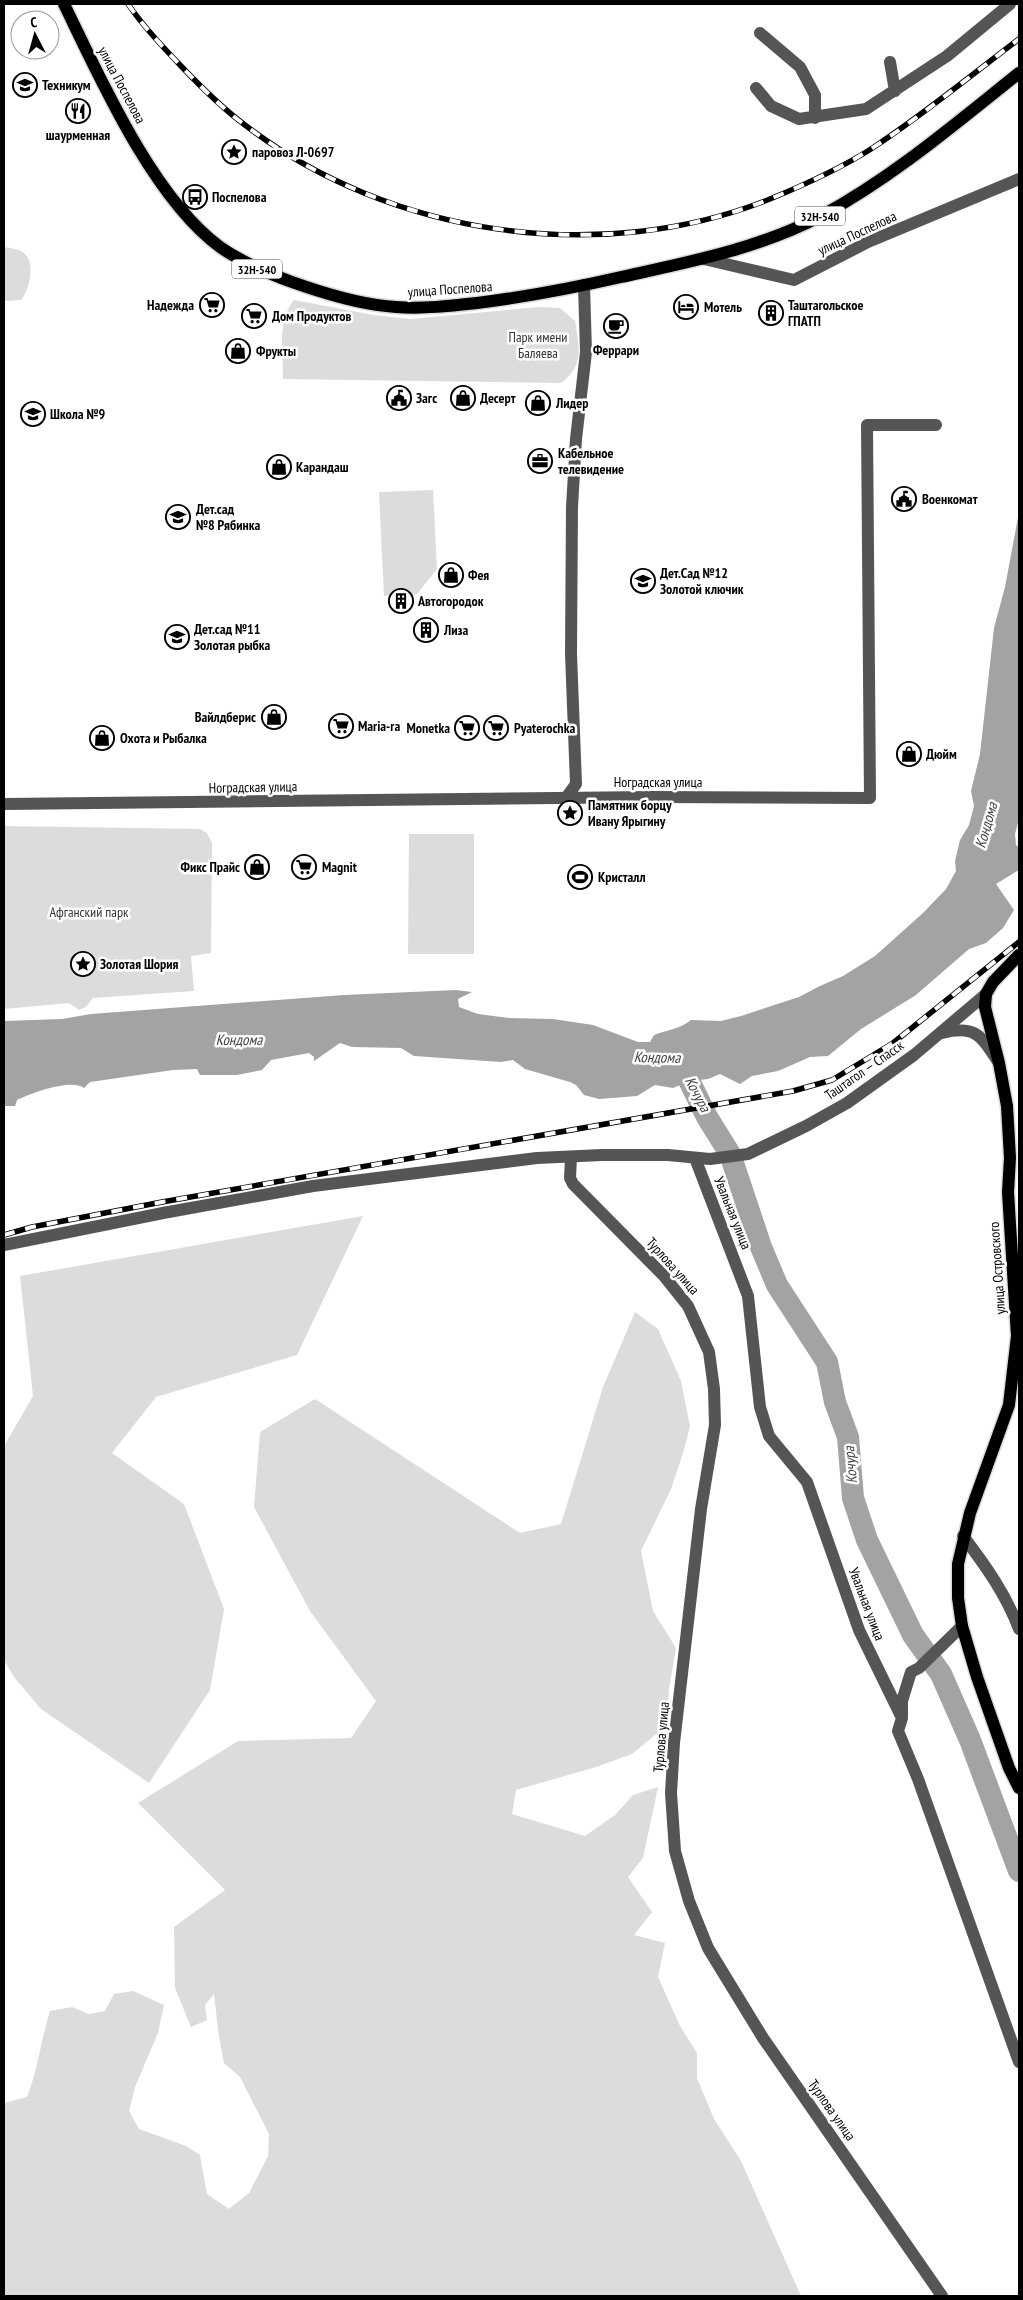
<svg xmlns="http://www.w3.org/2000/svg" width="1023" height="2300" viewBox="0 0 1023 2300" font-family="'PT Sans Narrow',sans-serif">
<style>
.green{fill:#dcdcdc}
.water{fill:#a3a3a3}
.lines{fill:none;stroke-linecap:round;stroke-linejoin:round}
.river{stroke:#a3a3a3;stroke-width:22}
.major-casing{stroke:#dbdbdb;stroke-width:15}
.minor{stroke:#555;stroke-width:12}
.major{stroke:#000;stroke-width:12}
.rail-casing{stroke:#000;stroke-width:5.5}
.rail{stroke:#fff;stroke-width:4;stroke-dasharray:11;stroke-linecap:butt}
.labels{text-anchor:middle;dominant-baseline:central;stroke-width:5;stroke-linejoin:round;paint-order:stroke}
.shield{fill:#fff;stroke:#4c4c4c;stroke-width:1}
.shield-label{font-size:12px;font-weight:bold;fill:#000}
.poi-label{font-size:14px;font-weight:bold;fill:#000;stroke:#fff;text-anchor:start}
.street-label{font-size:14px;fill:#000;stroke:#fff}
.park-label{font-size:14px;fill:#333;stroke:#fff}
.water-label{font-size:15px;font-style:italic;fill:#444;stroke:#fff}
</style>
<rect width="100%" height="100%" fill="#fff"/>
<path class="green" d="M4 247C11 248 21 249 26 255 35 265 29 291 21 300L4 301Z
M294 300 373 315 410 319 538 307 560 308 575 321C579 347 585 365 561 383L283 379C283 354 277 320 294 300Z
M433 490 437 569 417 594 384 596 379 492Z
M4 826 200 829 207 833 212 843 211 953 191 956 194 991 93 998 86 1007 79 1010 69 1003 4 1009Z
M409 834H474V954H408Z
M363 1216 297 1355 156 1397 112 1453 184 1504 224 1609 210 1690 149 1783 41 1709 14 1677 4 1660V1446L33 1396 20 1276Z
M635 1312 658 1329 681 1381 690 1426 684 1450 671 1489 641 1551 653 1611 676 1648 669 1689 667 1725 632 1754 596 1767 516 1790 512 1814 585 1836 615 1815 633 1795 658 1787 643 1858 628 1877 652 1912 634 1935 665 1943 658 1977 680 2026 697 2053V2078L714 2119 741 2161 801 2296H4V2103L27 2097C38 2069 41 2040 50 2011L72 2007 89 2014 105 2011 114 1994 133 1991 164 2005 158 2033 135 2087 129 2111 139 2129 186 2146 200 2155 207 2194 229 2209 249 2193 268 2156 269 2134 240 2077 224 2063 219 2037 214 1994 205 2005 207 2020 191 2027 175 1988 174 1927 225 1890 138 1803 238 1741 351 1738 376 1701 310 1611 254 1507 260 1432 315 1399 520 1533 561 1524 603 1387Z"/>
<path class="water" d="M1019 512V819L1015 834 1016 845 1019 847V870L996 884 1014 910 1003 928 986 943 969 949 916 995 861 1029 828 1056 810 1057 778 1071 752 1076 740 1084 720 1074 708 1079 690 1081 673 1088 655 1085 637 1096 599 1099 584 1095 576 1085 570 1082 525 1069 513 1060 501 1062 414 1056 401 1048 352 1047 340 1043 314 1061V1057L309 1053 271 1060 262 1070 237 1075H200L197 1069 173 1070 90 1082 84 1088C72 1078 30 1093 17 1100L15 1106H4V1021L62 1019 91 1014 344 995 456 990 472 992 458 999 459 1007 478 1014 509 1018 553 1019 593 1025 638 1042H650L654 1035C667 1030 680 1029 691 1020L721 1021 741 1016 799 997 820 986 843 976 875 956 923 913 946 889 956 871 955 861 960 840 969 825 974 806 971 791 980 754 994 628 1005 587Z"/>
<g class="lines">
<path class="river" d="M679 1060 707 1117 730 1154 761 1247 777 1285 827 1362 835 1402 848 1437 853 1498 867 1540 913 1635 941 1674 970 1740 1019 1871"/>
<defs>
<path id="major" d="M64 4C100 78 153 198 220 247 260 275 347 304 396 307 423 309 450 306 477 303 525 297 573 288 621 277 689 262 758 249 821 216 893 177 955 124 1019 73
M1019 955 993 982 986 994 985 1007 999 1063 1007 1106 1010 1158 1008 1192 1017 1336 1009 1405 970 1513 958 1564V1598L962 1626 977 1677 1009 1768 1019 1788"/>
</defs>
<use href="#major" class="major-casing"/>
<path class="minor" d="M760 33 800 67 815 95V118
M890 62 895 91
M756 88 771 106 799 119 866 109 947 56 1010 4
M704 259 794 280 868 242 1019 179
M566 798 576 784 571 654 572 507 576 439 586 352 584 285
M4 804 652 797 870 798 867 425H936
M942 1033C974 1025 980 1034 997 1060
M571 1157 570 1178 573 1184 664 1276 688 1306 709 1352 714 1389 715 1425 701 1509 674 1743 671 1793 675 1851 689 1901 708 1948 763 2038 942 2296
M695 1158 748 1296 760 1407 769 1436 807 1482 859 1630 902 1718 898 1731 918 1779 1019 2062
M4 1245 163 1213 313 1186 537 1158 602 1155H668L710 1159 748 1154 806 1126 847 1103 914 1055 986 994
M963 1536C985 1565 1006 1594 1019 1629
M902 1716V1701L911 1672 919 1668 962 1626"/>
<use href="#major" class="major"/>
<defs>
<path id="rail" d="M128 4C143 26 162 46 181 66 201 87 222 108 245 125 389 236 601 267 770 199 804 185 841 168 871 149 923 115 970 76 1019 39
M4 1235 32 1227 162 1202 793 1091 832 1080 893 1043 1019 942"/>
</defs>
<use href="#rail" class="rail-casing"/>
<use href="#rail" class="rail"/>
</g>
<defs>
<symbol id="university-ring" viewBox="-11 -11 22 22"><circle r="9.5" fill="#fff" stroke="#000" stroke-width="1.5"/><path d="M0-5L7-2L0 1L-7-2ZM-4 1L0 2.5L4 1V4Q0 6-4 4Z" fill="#000"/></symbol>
<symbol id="restaurant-ring" viewBox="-11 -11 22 22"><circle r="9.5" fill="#fff" stroke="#000" stroke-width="1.5"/><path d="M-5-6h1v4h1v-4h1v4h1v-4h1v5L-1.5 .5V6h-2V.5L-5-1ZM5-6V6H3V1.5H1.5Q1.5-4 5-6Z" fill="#000"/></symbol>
<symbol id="sight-ring" viewBox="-11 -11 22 22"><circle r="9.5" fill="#fff" stroke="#000" stroke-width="1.5"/><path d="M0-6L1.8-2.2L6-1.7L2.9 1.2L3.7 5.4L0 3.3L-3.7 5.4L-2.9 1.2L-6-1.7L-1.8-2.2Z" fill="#000"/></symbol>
<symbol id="bus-ring" viewBox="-11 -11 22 22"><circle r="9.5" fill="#fff" stroke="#000" stroke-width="1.5"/><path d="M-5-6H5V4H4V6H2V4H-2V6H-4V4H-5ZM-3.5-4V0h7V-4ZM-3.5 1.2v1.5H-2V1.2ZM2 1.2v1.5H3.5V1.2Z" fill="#000"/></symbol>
<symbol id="supermarket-ring" viewBox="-11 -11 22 22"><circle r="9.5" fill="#fff" stroke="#000" stroke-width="1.5"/><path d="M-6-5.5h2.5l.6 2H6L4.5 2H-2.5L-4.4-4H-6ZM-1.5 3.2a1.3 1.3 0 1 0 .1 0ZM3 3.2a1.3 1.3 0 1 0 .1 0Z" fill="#000"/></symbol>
<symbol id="hotel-ring" viewBox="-11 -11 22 22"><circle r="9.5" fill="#fff" stroke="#000" stroke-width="1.5"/><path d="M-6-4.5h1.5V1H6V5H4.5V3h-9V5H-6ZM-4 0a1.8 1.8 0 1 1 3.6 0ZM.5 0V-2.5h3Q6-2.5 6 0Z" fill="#000"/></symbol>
<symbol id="building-ring" viewBox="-11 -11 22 22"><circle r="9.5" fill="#fff" stroke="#000" stroke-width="1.5"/><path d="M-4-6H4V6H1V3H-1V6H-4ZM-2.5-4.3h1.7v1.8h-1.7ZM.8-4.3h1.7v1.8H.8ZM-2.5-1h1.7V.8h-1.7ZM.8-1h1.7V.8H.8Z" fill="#000"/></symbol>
<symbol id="cafe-ring" viewBox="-11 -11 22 22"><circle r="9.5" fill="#fff" stroke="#000" stroke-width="1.5"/><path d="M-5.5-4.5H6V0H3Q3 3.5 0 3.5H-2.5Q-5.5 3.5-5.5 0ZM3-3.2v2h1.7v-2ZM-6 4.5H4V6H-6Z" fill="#000"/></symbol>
<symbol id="shop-ring" viewBox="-11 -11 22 22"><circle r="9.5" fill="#fff" stroke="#000" stroke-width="1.5"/><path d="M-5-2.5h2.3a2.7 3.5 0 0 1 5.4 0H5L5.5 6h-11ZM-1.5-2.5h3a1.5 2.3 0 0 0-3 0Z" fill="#000"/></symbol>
<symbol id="civic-ring" viewBox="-11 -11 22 22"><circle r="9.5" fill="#fff" stroke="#000" stroke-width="1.5"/><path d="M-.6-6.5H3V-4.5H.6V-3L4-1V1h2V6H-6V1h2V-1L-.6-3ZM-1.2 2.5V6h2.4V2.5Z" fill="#000"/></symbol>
<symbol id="school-ring" viewBox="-11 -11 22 22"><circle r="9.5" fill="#fff" stroke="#000" stroke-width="1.5"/><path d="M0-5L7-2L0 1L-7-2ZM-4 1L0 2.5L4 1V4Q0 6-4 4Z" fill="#000"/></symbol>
<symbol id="office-ring" viewBox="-11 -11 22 22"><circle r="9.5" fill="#fff" stroke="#000" stroke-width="1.5"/><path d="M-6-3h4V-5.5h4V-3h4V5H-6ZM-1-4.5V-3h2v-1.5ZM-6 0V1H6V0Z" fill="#000"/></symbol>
<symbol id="stadium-ring" viewBox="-11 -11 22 22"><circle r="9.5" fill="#fff" stroke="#000" stroke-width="1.5"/><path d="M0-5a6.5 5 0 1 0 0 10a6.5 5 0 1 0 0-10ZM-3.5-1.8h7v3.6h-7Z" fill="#000"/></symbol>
</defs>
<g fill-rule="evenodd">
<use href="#university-ring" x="11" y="71" width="28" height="28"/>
<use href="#restaurant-ring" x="64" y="97" width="28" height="28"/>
<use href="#sight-ring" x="220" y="138" width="28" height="28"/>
<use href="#bus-ring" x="181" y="183" width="28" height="28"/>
<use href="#supermarket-ring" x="198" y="291" width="28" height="28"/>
<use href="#hotel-ring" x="672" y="293" width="28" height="28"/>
<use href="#building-ring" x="757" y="299" width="28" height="28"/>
<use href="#supermarket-ring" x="240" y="302" width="28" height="28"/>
<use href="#cafe-ring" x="602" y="312" width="28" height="28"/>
<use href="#shop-ring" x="224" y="337" width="28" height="28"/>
<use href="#civic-ring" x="385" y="384" width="28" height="28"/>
<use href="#shop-ring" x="449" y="384" width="28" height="28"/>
<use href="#shop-ring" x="524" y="389" width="28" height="28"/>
<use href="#school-ring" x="19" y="400" width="28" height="28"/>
<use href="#office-ring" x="526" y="447" width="28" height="28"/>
<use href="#shop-ring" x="265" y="453" width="28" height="28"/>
<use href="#civic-ring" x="890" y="485" width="28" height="28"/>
<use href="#school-ring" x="164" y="503" width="28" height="28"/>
<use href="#shop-ring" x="437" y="561" width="28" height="28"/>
<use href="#school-ring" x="629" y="567" width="28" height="28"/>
<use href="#building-ring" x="387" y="587" width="28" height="28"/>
<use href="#building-ring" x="412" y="616" width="28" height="28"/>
<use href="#school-ring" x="163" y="623" width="28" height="28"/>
<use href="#shop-ring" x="260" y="703" width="28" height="28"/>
<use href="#supermarket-ring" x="327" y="712" width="28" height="28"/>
<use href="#supermarket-ring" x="453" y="714" width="28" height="28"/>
<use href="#supermarket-ring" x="482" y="714" width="28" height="28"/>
<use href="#shop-ring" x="88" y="724" width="28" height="28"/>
<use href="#shop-ring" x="895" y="740" width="28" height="28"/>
<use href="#sight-ring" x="556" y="799" width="28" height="28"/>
<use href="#shop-ring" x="243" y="853" width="28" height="28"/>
<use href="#supermarket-ring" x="290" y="853" width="28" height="28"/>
<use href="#stadium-ring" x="566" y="863" width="28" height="28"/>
<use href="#sight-ring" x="69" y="950" width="28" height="28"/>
</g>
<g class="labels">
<g class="shield">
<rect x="795" y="206.5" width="50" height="19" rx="4"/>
<rect x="232" y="259.5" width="50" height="19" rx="4"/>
</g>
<g class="shield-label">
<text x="820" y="216">32Н-540</text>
<text x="257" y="269">32Н-540</text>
</g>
<g class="poi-label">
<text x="42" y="85">Техникум</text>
<text x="78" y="135" text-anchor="middle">шаурменная</text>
<text x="252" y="152">паровоз Л-0697</text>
<text x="212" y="197">Поспелова</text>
<text x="194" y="305" text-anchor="end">Надежда</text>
<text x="788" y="305">Таштагольское<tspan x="788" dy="16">ГПАТП</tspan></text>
<text x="704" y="307">Мотель</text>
<text x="272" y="316">Дом Продуктов</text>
<text x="616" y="350" text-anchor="middle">Феррари</text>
<text x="256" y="351">Фрукты</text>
<text x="416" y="398">Загс</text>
<text x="480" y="398">Десерт</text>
<text x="556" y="403">Лидер</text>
<text x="50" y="414">Школа №9</text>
<text x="558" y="453">Кабельное<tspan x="558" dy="16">телевидение</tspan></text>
<text x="296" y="467">Карандаш</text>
<text x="922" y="499">Военкомат</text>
<text x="196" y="509">Дет.сад<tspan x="196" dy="16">№8 Рябинка</tspan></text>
<text x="660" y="573">Дет.Сад №12<tspan x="660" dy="16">Золотой ключик</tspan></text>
<text x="468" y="575">Фея</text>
<text x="418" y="601">Автогородок</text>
<text x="194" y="629">Дет.сад №11<tspan x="194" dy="16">Золотая рыбка</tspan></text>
<text x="444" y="630">Лиза</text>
<text x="256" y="717" text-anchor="end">Вайлдберис</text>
<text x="358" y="726">Maria-ra</text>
<text x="450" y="728" text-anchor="end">Monetka</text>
<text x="514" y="728">Pyaterochka</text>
<text x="120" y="738">Охота и Рыбалка</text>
<text x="926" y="754">Дюйм</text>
<text x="588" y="805">Памятник борцу<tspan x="588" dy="16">Ивану Ярыгину</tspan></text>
<text x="240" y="867" text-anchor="end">Фикс Прайс</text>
<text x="322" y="867">Magnit</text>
<text x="598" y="877">Кристалл</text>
<text x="100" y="964">Золотая Шория</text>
</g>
<g class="street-label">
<text transform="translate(122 85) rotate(62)">улица Поспелова</text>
<text transform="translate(857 233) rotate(-25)">улица Поспелова</text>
<text transform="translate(450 289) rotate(-4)">улица Поспелова</text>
<text x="658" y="782">Ноградская улица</text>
<text transform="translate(253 787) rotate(-1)">Ноградская улица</text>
<text transform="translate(864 1070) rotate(-35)">Таштагол — Спасск</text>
<text transform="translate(733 1213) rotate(68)">Увальная улица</text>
<text transform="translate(673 1266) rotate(48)">Турлова улица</text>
<text transform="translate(997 1268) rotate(-94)">улица Островского</text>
<text transform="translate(867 1604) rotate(69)">Увальная улица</text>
<text transform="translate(661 1737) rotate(-85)">Турлова улица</text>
<text transform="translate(832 2110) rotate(55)">Турлова улица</text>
</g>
<g class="park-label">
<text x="538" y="337">Парк имени<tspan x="538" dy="16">Баляева</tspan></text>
<text x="89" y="912">Афганский парк</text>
</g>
<g class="water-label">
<text transform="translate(986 825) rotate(-74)">Кондома</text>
<text x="239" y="1039">Кондома</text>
<text transform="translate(657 1057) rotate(1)">Кондома</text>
<text transform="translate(698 1094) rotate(62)">Кочура</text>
<text transform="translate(850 1465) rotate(-95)">Кочура</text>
</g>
</g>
<rect width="1023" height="2300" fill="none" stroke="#000000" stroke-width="10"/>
<g transform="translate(35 35) rotate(354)"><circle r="24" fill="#ffffff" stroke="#999999"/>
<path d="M0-4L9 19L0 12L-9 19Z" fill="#000000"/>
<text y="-8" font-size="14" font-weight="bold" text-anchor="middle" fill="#000000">С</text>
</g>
</svg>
